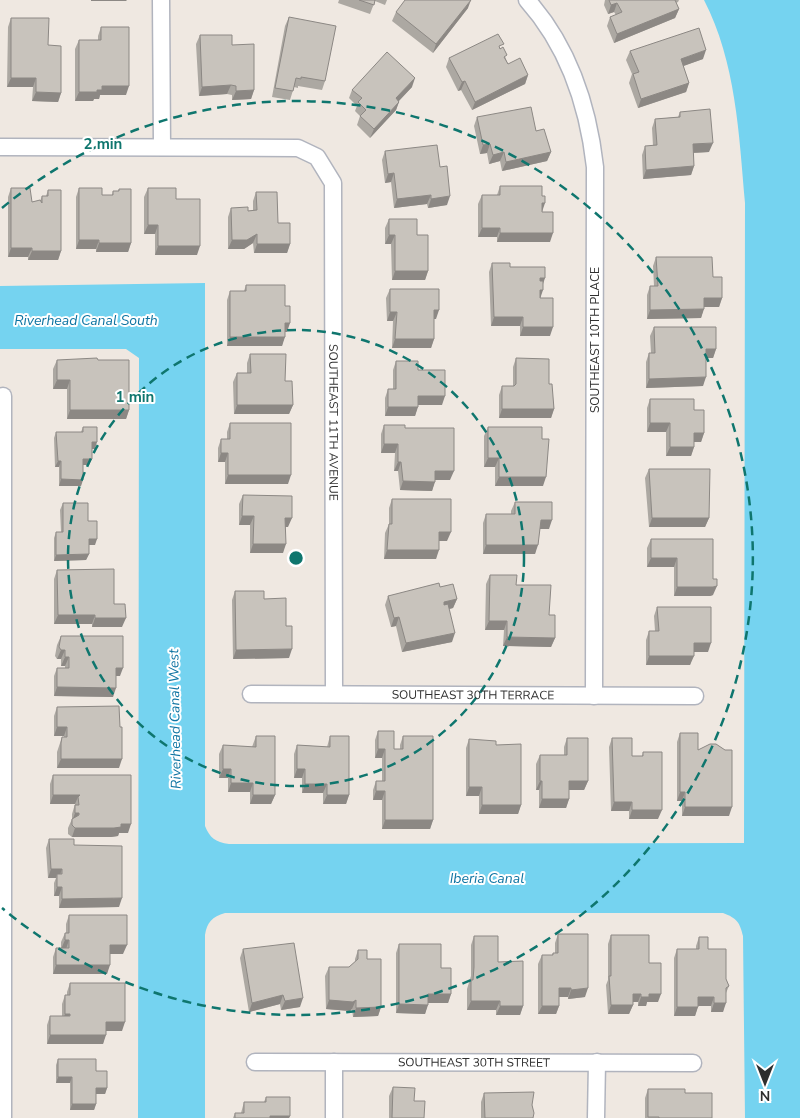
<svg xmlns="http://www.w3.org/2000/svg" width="800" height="1118" viewBox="0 0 800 1118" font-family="'Nunito Sans',sans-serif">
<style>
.water{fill:#75d3f0}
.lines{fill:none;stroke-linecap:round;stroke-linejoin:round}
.minor-casing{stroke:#b1b4be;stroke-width:19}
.minor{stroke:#fff;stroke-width:16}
.wall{fill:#aca8a2}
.shaded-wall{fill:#8c8884}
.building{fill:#c8c3bc;stroke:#8c8884}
.ring{fill:none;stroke:#0f766e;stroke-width:2.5;stroke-dasharray:9 6}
.labels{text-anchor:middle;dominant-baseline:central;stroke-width:4;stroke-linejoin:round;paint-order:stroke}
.street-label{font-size:12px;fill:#2e2e2e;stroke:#fff}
.water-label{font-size:14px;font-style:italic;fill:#0e74a2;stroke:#fff}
.centre{fill:#0f766e;stroke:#fff;stroke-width:2.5}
.ring-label{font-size:15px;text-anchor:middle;font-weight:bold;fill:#0f766e;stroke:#fff;stroke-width:4;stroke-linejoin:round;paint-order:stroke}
</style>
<rect width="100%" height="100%" fill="#efe8e1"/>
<path class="water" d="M704 0H800V1118H745L743 936C740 923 737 918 723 913H225C212 917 207 922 205 935V1118H138L139 358 126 349H0V286L205 283V826C210 838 215 842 229 844L744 843 745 203C739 134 736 62 704 0Z"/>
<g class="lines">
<defs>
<g id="minor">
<path d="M161 0 162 146"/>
<path d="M527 0C569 47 588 105 595 167L594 696"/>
<path id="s1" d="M0 147 298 148 317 157 333 183 334 693"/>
<path id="s2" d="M251 694 695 696"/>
<path id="s3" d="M255 1062 693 1063"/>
<path d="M3 1118V396"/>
<path d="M334 1118V1062"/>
<path d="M596 1118 597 1062"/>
</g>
</defs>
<use href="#minor" class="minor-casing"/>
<use href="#minor" class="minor"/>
</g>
<path class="wall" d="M339 0H387L385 5 375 1 370 14 338 3Z
M605 0H679L678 2 676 3 679 9 675 18 614 43 607 26 610 17 616 15 614 12 608 14 604 5Z
M468 8 433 53 392 21 396 12Z
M289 17 325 81 322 90 298 86V88L294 87 290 100 272 97 285 26Z
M11 18 48 45 61 93 58 102 32 101 33 87H7L8 27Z
M101 27 126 95H100L99 99H94L93 101H75V49L79 40H98V36Z
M200 35 232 45 254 90 251 99 232 100V95L227 94 199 96 196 44Z
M502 48 506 59 508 64 528 75 525 84 472 110 461 90 458 91 446 67 449 58Z
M630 51 703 59 683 66 689 83 686 92 638 108 629 83 632 74 626 60Z
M412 87 399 101 396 110 370 138 357 125 360 116 355 111 357 106 349 98 352 90Z
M680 112 709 152 693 153 694 166 691 175 643 179 642 155 645 146H653L652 128 655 119 678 117Z
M477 117 536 131 551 152 547 161 502 171 500 161 489 164 487 153 480 154 474 126Z
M385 151 440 167 447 205 428 208 427 204 394 208 391 182 385 183 382 160Z
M500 186 542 212 550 242H497V237H478V204L482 195H497Z
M11 188 32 202 40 201 42 196H46L48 190 61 251 58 260H28V257H8V197Z
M79 188 102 195H112L113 191H118L119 189 131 243 128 252H96V249H76V197Z
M148 188 176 199 197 255H155V234H144V197Z
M256 192 278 223 290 244 287 253H254L253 243 244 249H228V217L231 208 248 211 253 210V201Z
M389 219 417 235 428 271 425 280H392L391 244H385V228Z
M656 257 713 277 722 298 719 307H704L701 318 647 319V295L650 286H654L653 266Z
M492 263 510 267 543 283 540 298 550 336H520V326H491L489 272Z
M246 285 285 306 287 332H285L282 346H227V300L230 291H244Z
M390 289 436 319H434V339L431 348H392L393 321H387L386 298Z
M654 327 716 349 713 358H706L703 386 646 388V362L649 353H651L650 336Z
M250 354 285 381 293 405 289 414H234L233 382 237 373H247V363Z
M516 358 549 384 554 409 551 418H499V395L502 386H513V367Z
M57 360 129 410 126 419H67V389H53V369Z
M396 361 418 370 442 405H418L415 416H385V398L388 389H393V370Z
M650 399 694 410 704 433 701 442H694V447L691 456H666V432H647V408Z
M230 423 288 484H225V462H218V448L221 439H227V432Z
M384 425 405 428 450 480H435L432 491 400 490 398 471H394L395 453H381V434Z
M83 427 95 449H92L89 465H83L81 486H59V467H55L54 438 56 432H81Z
M488 427 543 486H495V467H484V436Z
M649 469 709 518 705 527H649L645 478Z
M243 495 288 527H285L283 553H250V525H239V504Z
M392 499 447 541H439L436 559H384L385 533 389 524V508Z
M515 502 549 529H540L535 554H483V523L486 514H511V511Z
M63 503 88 521 95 545H89V554L86 560 54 561V538L56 532H61L60 510Z
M651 539 713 579V595L710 596H674V567H647V548Z
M57 570 114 604 122 627H92V624H54V579Z
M490 575 516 585 549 615 555 638 551 647 503 646 504 630H485L486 584Z
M440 587 457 599 453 608 449 609 452 642 402 652 396 626 391 627 385 605 388 596Z
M235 591 264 599 286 626 289 658 233 659 232 600Z
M657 607 708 652H694L690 665H646V640L649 631H655L654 616Z
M61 636 120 676H116L113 697 54 696V676L57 668H65V666H61V659H57L55 656 57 645Z
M57 707 119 768H57V752L62 737H64V736H54V716Z
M378 731 394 749H400V745L403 736 433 820 430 829H382V800H373V790L376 781H382V758H375V740Z
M680 733 698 750 729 816H682V801H677V742Z
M256 736 275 795 271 804H250V792H228V778H219V754L223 745 252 747Z
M330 736 349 795 346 804H323V793H302V778H294V754L297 745 327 747Z
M567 738 588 781 584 790H569V799L566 808H539V790H536V764L540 755H564V747Z
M612 738 632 756H642L643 752 658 819H629V811H611L609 747Z
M469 739 496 745 521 805 518 814H479V796H466V748Z
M53 775 128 833H119L118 836 111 837H72L68 834V828L72 819V814L75 804H50V784Z
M49 839 74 845 119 907 59 908V896H54V883L56 878H48L46 848Z
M69 915 123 954H110L107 974H53V957L56 948H61V942L65 933H66V924Z
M558 934 585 997 568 999V997H559V1006L556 1014H538V964L542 955H552L553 953H555V943Z
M611 935 649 963 658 1002H647L646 1006H638V1002H633V1005L629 1014H608L606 985 608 980V944Z
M474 936 498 962 523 1006 520 1015H496V1010H467V989L471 976V945Z
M699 937 708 949 726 979 729 986 726 993 723 1012H711V1006H698L695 1016H674V958L677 949H696V946Z
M399 944 441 968 451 994 448 1003H428L425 1014 396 1013V953Z
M243 949 300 1007 281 1010 280 1004 249 1012 240 958Z
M358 950 367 959 381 1007 378 1016 353 1017 352 1009 350 1011 326 1009 325 976 329 967H349L355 962V959Z
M70 983 122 1031H106L103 1044H47V1025L50 1016H62V1004L65 995H67V992Z
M58 1059 96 1071 107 1088 105 1094H96V1104L94 1110H70V1083H56V1065Z
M393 1087 414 1101 424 1118H389V1096Z
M648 1089 685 1093 712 1118H645V1098Z
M484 1093 532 1105 533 1118H481V1102Z
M266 1097 290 1116 289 1118H233L235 1113H241L244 1102H264Z"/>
<path class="shaded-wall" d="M91 0H127L126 1H91Z
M471 0 468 8 433 53 436 44Z
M617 3 614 12 608 14 611 5Z
M679 9 675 18 614 43 617 34Z
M706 50 703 59 678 68 681 59Z
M528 75 525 84 472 110 475 102Z
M11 78H36L33 87H7Z
M415 78 412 87 393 107 396 98Z
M465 81 461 90 458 91 462 82Z
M689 83 686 92 638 108 641 99Z
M231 85 227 94 199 96 202 87Z
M102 86H129L126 95H100L99 99H94L93 101H75L79 92 97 90Z
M254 90 251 99 232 100 236 91Z
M36 92 61 93 58 102 32 101Z
M399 102 396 110 370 138 374 129Z
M713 143 709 152 690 153 693 144Z
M490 144 487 153 480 154 483 145Z
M504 152 500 161 489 164 493 155Z
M551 152 547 161 502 171 506 162Z
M694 166 691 175 643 179 646 170Z
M394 173 391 182 385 183 388 174Z
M431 195 427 204 394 208 397 199Z
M450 196 447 205 428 208 431 199Z
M542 203H545L542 212Z
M148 225H158L155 234H144Z
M482 228H500L497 237H478Z
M500 233H553L550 242H497Z
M257 234 253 243 244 249H228L232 240Z
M389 235H395L391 244H385Z
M79 240H99L96 249H76Z
M99 243H131L128 252H96Z
M257 244H290L287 253H254Z
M158 246H200L197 255H155Z
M11 248H32L28 257H8Z
M32 251H61L58 260H28Z
M395 271H428L425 280H392Z
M540 278H545L542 287H537Z
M540 290H543L540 299Z
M704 298H722L719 307H701Z
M704 309 701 318 647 319 650 310Z
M434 310H439L436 319H430Z
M390 312H397L393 321H387Z
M494 317H523L520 326H491Z
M285 323H290L287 332H282Z
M523 327H553L550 336H520Z
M230 337H285L282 346H227Z
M395 339H434L431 348H392Z
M706 349H716L713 358H703Z
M706 377 703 386 646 388 649 379Z
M57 380H70L67 389H53Z
M418 396H445L442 405H415Z
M237 405H293L289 414H234Z
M388 407H418L415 416H385Z
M502 409H554L551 418H499Z
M70 410H129L126 419H67Z
M650 423H670L666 432H647Z
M694 433H704L701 442H691Z
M92 442H97L95 449H89Z
M384 444H398L395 453H381Z
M670 447H694L691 456H666Z
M221 453H228L225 462H218Z
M488 458H499L495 467H484Z
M83 459H92L89 465H81Z
M58 461H61L59 467H55Z
M398 462H401L398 471H394Z
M435 471H454L450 480H432Z
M228 475H291L288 484H225Z
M499 477H546L543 486H495Z
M61 479 83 480 81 486H59Z
M403 481 435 482 432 491 400 490Z
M242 516H254L250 525H239Z
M285 518H292L288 527H282Z
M652 518H709L705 527H649Z
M541 520H552L549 529H537Z
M439 532H451L447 541H436Z
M89 539H97L95 545H86Z
M253 544H286L283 553H250Z
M486 545H538L535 554H483Z
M387 550H439L436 559H384Z
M89 554 86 560 54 561 56 555Z
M651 558H677L674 567H647Z
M717 586 713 595 710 596H674L677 587Z
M457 599 453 608 441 611 444 602Z
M58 615H95L92 624H54Z
M399 617 396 626 391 627 394 618Z
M95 618H126L122 627H92Z
M489 621H507L504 630H485Z
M455 633 452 642 402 652 406 643Z
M507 637 555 638 551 647 503 646Z
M694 643H711L708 652H690Z
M292 649 289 658 233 659 236 650Z
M61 650H65L61 659H57Z
M649 656H694L690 665H646Z
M65 657H69L65 666H61Z
M116 668H123L120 676H113Z
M57 687 116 688 113 697 54 696Z
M57 727H67L64 736H54Z
M378 749H385L382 758H375Z
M61 759H122L119 768H57Z
M223 769H231L228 778H219Z
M297 769H305L302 778H294Z
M540 781H542L539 790H536Z
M569 781H588L584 790H566Z
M231 783H253L250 792H228Z
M305 784H327L323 793H302Z
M469 787H482L479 796H466Z
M376 791H385L382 800H373Z
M680 792H685L682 801H677Z
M53 795H80L78 797 75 804H50Z
M253 795H275L271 804H250Z
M327 795H349L346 804H323Z
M542 799H569L566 808H539Z
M614 802H632L629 811H611Z
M482 805H521L518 814H479Z
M685 807H732L729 816H682Z
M632 810H662L658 819H629Z
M75 813H79L76 822H72Z
M385 820H433L430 829H382Z
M121 824H131L128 833H119L118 836 111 837H72L75 828Z
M51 869H62L59 878 57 874 56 878H48Z
M57 887H62L59 896H54Z
M122 898 119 907 59 908 62 899Z
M65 940H69L66 949H61Z
M110 945H127L123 954H107Z
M56 965H110L107 974H53Z
M559 988H571L568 997H556Z
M588 988 585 997 568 999 571 990Z
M428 994H451L448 1003H425Z
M633 994H641L638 1002H629Z
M649 994H661L658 1002H647L646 1006H638L641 997Z
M283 995 280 1004 249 1012 252 1003Z
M698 997H714L711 1006H695Z
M303 998 300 1007 281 1010 285 1001Z
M329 1000H356L352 1009 350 1011 326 1009Z
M471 1001H500L496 1010H467Z
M714 1003H726L723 1012H711Z
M399 1004 428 1005 425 1014 396 1013Z
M611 1005H633L629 1014H608Z
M500 1006H523L520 1015H496Z
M542 1006H559L556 1014H538Z
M381 1007 378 1016 353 1017 356 1008Z
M677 1007H698L695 1016H674Z
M65 1014H70L67 1023H62Z
M106 1022H125L122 1031H103Z
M50 1035H106L103 1044H47Z
M58 1077H72L70 1083H56Z
M96 1088H107L105 1094H94Z
M72 1104H96L94 1110H70Z
M270 1116H290L289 1118H269Z"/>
<path class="building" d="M359 0H375L374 5Z
M405 0H471L436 44 396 12Z
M609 0H675L679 9 617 34 610 17 622 12 617 3 611 5Z
M289 17 336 26 325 81 301 77V79L296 78 293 91 275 88Z
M11 18H49L48 45 61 46V93L36 92V78H11Z
M101 27H129V86H102V90H97V92H79V40H101Z
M699 28 706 50 681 59 689 83 641 99 633 74 639 72 630 51Z
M498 34 504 44 499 46 500 49 503 47 507 55 504 57 508 64 520 58 528 75 475 102 465 81 462 82 449 58Z
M200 35H232V45L254 44V90L236 91V86L231 85 202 87Z
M387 52 415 78 396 98 399 102 374 129 360 116 366 110 358 102 362 98 352 90Z
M531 107 536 131 544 129 551 152 506 162 504 152 493 155 490 144 483 145 477 117Z
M710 109 713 143 693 144 694 166 646 170 645 146 657 145 655 119 680 117V112Z
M437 145 440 167 447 166 450 196 431 199V195L397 199 394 173 388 174 385 151Z
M500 186H542V196H545V203H542V212H553V233H500V228H482V195H500Z
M11 188H30L32 202 40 200 42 203V196H48V190H61V251H32V248H11Z
M79 188H102V195H113V191H119V189H131V243H99V240H79Z
M148 188H176V199H200V246H158V225H148Z
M256 192H277L278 223H290V244H257V234L247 240H232L231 208 248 207V211L257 210Z
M389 219H417V235H428V271H395V235H389Z
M656 257H712L713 277H722V298H704V309L650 310V286H658Z
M492 263H510V267H545V278H540V281H543V290H540V298H553V327H523V317H494Z
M246 285H285V306H290V323H285V337H230V291H246Z
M390 289H439V310H434V339H395L397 312H390Z
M654 327H716V349H706V377L649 379V353H655Z
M250 354H286L285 381H292L293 405H237V373H251Z
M97 358 98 360H129V410H70V380H57V360Z
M516 358 549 359V384H552L554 409H502V386H514L516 384Z
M396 361H418V370H445V396H418V407H388V389H396Z
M650 399H694V410H704V433H694V447H670V423H650Z
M230 423H291V475H228V453H221V439H230Z
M384 425H405V428H454V471H435V482L403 481 401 462H398V444H384Z
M83 427H97V442H92V459H83V480L61 479V461H58L56 432H83Z
M488 427H542V439H549L546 477H499V458H488Z
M649 469H710L709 518H652Z
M243 495 292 496V518H285L286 544H253L254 516H242Z
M392 499H451V532H439V550H387L389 524H392Z
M515 502H552V520H541L538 545H486V514H515Z
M63 503H88V521H97V539H89V554L56 555V532H63Z
M651 539H713V579H717V586L713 587H677V558H651Z
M114 569V604H125L126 618H95V615H58L57 570Z
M490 575H517L516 585H551L549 615H555V638L507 637V621H489Z
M439 583 440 587 453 584 457 599 444 602V605L448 604 455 633 406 643 399 617 394 618 388 596Z
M235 591H264V599L286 598V626H292V649L236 650Z
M657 607H711V643H694V656H649V631H659Z
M61 636H123V668H116V688L57 687V668H69V657H65V650H61L59 647Z
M119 706 120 727H122V759H61V743L62 737H67V727H57V707Z
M378 731H394V749H403V736H433V820H385V791H376V781H385V749H378Z
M680 733H698V750L710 744H716L725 750H732V807H685V792H680Z
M256 736H275V795H253V783H231V769H223V745L256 747Z
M330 736H349V795H327V784H305V769H297V745L330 747Z
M567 738H588V781H569V799H542V781H540V755H567Z
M612 738H632V756H643V752H662V810H632V802H614Z
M469 739 496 741V745L521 744V805H482V787H469Z
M53 775H131V824H121V827L114 828H75L72 825V819L79 815V813H75V805H79L78 797 80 795H53Z
M49 839H74V845L122 846V898L62 899V887H57V874H62V869H51Z
M69 915H127V945H110V965H56V948H69V940H65V933H69Z
M558 934H588V988L571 990V988H559V1006H542V955H553V953H558Z
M611 935H649V963H661V994H649V997H641V994H633V1005H611L609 976H611Z
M474 936H498V962L523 961V1006H500V1001H471V980H473L474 967Z
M699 937H708V949H726V979L729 986 726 988V1003H714V997H698V1007H677V949H699Z
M294 943 303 998 285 1001 283 995 252 1003 243 949Z
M399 944H441V968H451V994H428V1005L399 1004Z
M358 950H367V959H381V1007L356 1008V1000L353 1002 329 1000V967H349L358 959Z
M70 983H125V1022H106V1035H50V1016H70V1014H65V995H70Z
M58 1059H96V1071H107V1088H96V1104H72V1077H58Z
M393 1087 415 1088 414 1101H425L424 1118H392Z
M648 1089H685V1093H712V1118H659V1117H648Z
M534 1092 532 1105 534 1113 533 1118H485L484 1093Z
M266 1097H290V1116H270V1118H235V1113H244V1102H266Z"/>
<g class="ring">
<circle cx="296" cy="558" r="228"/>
<path d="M2 208A457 457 0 1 1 2 908"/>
</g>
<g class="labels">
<g class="street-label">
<text transform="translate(595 340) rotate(-90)">SOUTHEAST 10TH PLACE</text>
<text stroke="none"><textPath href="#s1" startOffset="589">SOUTHEAST 11TH AVENUE</textPath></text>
<text stroke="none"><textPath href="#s2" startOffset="222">SOUTHEAST 30TH TERRACE</textPath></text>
<text stroke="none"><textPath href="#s3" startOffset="219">SOUTHEAST 30TH STREET</textPath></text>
</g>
<g class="water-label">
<text x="86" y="320">Riverhead Canal South</text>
<text transform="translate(175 719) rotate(-91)">Riverhead Canal West</text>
<text x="487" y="878">Iberia Canal</text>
</g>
</g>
<circle cx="296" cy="558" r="8" class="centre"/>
<g class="ring-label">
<text x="103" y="149">2 min</text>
<text x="135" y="402">1 min</text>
</g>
<g transform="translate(765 1083) rotate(180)" stroke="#ffffff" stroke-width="4" paint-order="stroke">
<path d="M0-4L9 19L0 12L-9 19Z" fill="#2e2e2e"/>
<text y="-8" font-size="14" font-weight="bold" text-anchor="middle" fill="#2e2e2e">N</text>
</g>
</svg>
